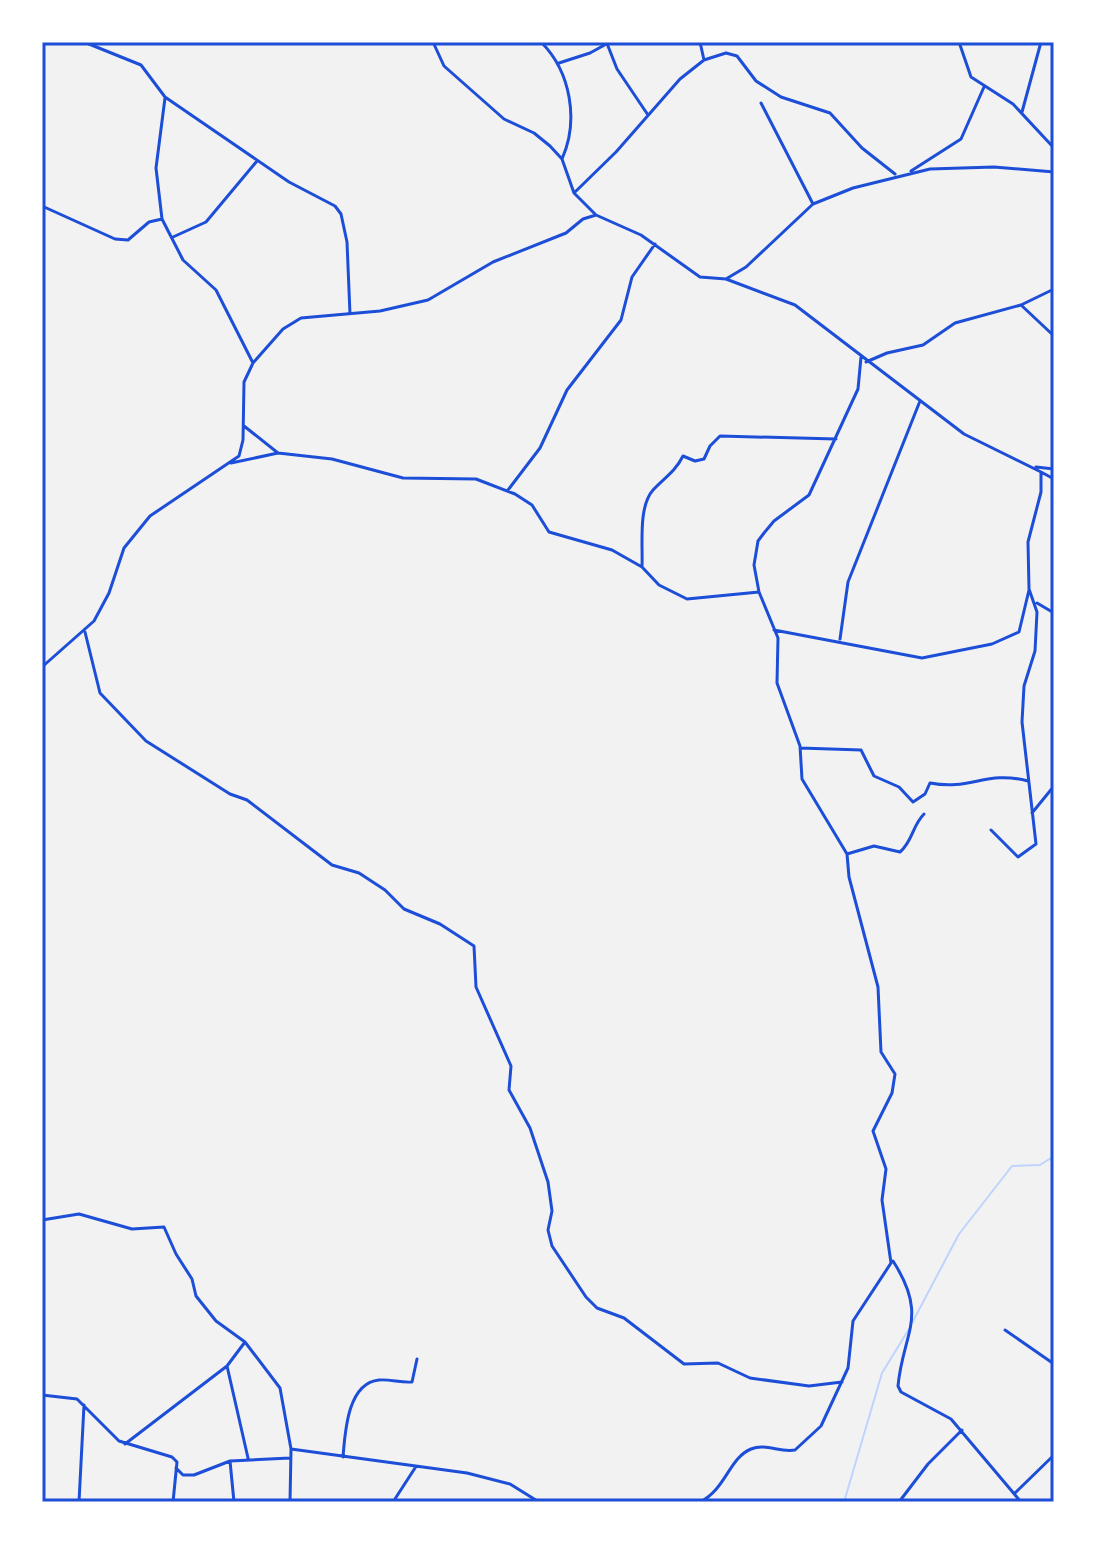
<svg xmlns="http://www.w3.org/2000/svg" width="1096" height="1544" viewBox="0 0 1096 1544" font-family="Spectral,serif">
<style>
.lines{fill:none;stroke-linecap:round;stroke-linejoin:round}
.stream{stroke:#bfd3fe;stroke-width:2}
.minor{stroke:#1d4ed8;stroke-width:3}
.neatline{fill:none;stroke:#1d4ed8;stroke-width:3}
</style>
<rect width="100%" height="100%" fill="#f2f2f2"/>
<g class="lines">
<path class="stream" d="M912 1323 959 1234 1012 1166 1040 1165 1054 1156
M844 1502 882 1373 909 1329"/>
<path class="minor" d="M84 42 141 65 165 97 289 182 335 206 341 214 347 242 350 314
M433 42 444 66 504 119 534 133 550 146 562 159 574 193 596 215
M541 42C571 72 579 121 562 159
M700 42 704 60
M959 42 971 77 1013 104 1054 148
M608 46 617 69 648 115
M559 63 590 53 610 42
M165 98 156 168 162 219 183 260 216 290 253 363
M761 103 813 204
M1022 112 1041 42
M911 171 961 139 984 87
M574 193 616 152 680 79 704 60 726 53 737 56 756 81 781 97 830 113 862 148 895 174
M42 206 115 239 128 240 149 222 162 219
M173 237 206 222 257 161
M726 279 795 305 964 434 1041 472V492L1028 542 1029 589 1037 612 1035 651 1024 686 1022 722 1036 844 1018 857 991 830
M1021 305 1054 336
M866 362 887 353 923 345 955 323 1021 305 1054 289
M244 426 278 453
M231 463 278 453 332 459 403 478 476 479 515 494 532 505 549 532 612 550 642 567 659 585 687 599 759 592
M1036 467 1054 469
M1041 472 1054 479
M508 490 540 448 567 390 621 320 632 277 655 244
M642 567C643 545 638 507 653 490 664 478 675 472 683 456L695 461 704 459 710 446 720 436 836 439
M1037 603 1054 613
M774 630 922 658 992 644 1019 632 1029 590
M85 632 100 693 146 741 230 794 247 800 332 865 359 873 385 890 404 909 440 924 474 946 476 987 511 1066 509 1090 530 1128 548 1182 552 1211 548 1230 552 1246 586 1297 597 1308 624 1318 684 1364 718 1363 750 1378 809 1386 842 1382
M840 639 848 582 920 401
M42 667 94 621 109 593 124 548 150 516 239 456 243 440 244 382 253 363 283 329 301 318 380 311 428 300 493 262 566 233 583 219 596 215 641 235 700 277 726 279 746 267 813 204 853 188 930 169 994 167 1054 172
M800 748 861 750 874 776 899 787 913 802 925 794 930 783C971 791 986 770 1028 781
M1032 813 1054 786
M847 854 874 846 900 852C913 841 912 826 924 814
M42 1220 79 1214 132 1229 164 1227 176 1254 192 1279 196 1296 216 1321 245 1342 280 1388 291 1449 467 1473 510 1484 539 1502
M893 1261C929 1317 903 1332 898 1386L901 1392 951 1419 1021 1502
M1005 1330 1054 1364
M227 1366 248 1458
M42 1395 77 1399 119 1441 172 1457 177 1462 173 1502
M125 1444 227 1366 245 1342
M343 1457C345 1434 347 1383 379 1380 390 1379 401 1383 412 1382L417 1359
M230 1461 234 1502
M176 1468 183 1475H194L230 1461 290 1458
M1015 1493 1054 1455
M79 1502 84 1405
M290 1502 291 1450
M393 1502 415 1468
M700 1502C726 1489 729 1458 751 1449 766 1443 780 1453 795 1450L821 1426 848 1368 853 1321 891 1263 882 1200 886 1169 873 1131 892 1093 895 1074 881 1052 878 987 849 877 847 854 802 779 800 746 777 683 778 638 759 592 754 565 758 541 764 533 774 521 809 495 858 389 861 357
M899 1502 928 1464 962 1430"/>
</g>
<rect width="1096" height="1544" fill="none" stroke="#ffffff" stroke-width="88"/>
<rect x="44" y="44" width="1008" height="1456" class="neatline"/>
</svg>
